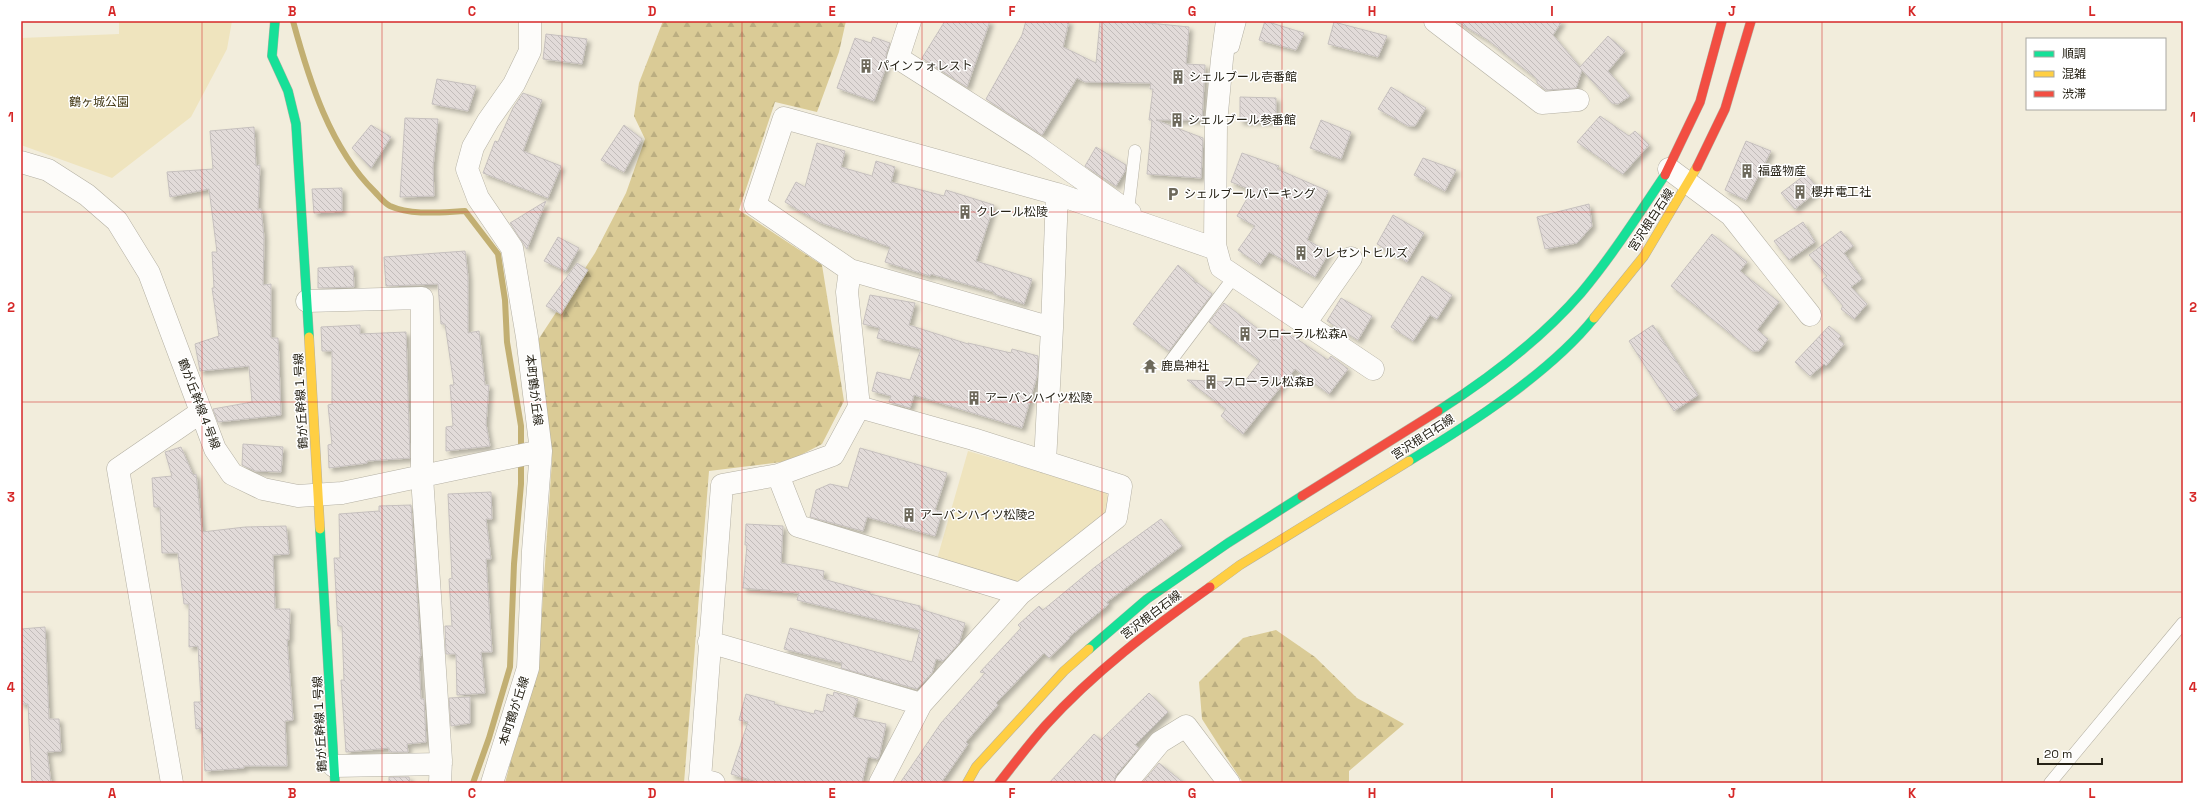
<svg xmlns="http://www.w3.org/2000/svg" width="2204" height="804" viewBox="0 0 2204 804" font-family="'Space Grotesk','Noto Sans JP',sans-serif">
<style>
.forest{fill:url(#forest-firs)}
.park{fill:#efe4be}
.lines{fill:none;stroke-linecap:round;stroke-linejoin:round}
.stream{stroke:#c2af72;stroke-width:6}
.building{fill:url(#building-back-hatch);stroke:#c6c0be;filter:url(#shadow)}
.lane-casing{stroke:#b4b0a3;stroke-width:13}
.street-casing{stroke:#b4b0a3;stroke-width:23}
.fast-casing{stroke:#b4b0a3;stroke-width:10}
.slow-casing{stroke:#b4b0a3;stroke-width:10}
.jam-casing{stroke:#b4b0a3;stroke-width:10}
.lane{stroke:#fdfcfa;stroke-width:12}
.street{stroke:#fdfcfa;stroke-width:22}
.fast{stroke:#16e098;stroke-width:9}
.slow{stroke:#ffcf43;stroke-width:9}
.jam{stroke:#f24e42;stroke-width:9}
.grid{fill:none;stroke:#d62828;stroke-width:1;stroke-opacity:0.55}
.labels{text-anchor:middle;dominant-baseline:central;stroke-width:3;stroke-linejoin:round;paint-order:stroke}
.poi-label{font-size:12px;fill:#262216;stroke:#fff;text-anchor:start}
.park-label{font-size:12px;fill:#423713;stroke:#fff}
.street-label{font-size:12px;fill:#262216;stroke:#fff}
.neatline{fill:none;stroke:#d62828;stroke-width:1.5}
.grid-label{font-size:13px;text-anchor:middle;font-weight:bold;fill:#d62828}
</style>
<defs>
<pattern id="forest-firs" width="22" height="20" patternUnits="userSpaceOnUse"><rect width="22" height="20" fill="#dacb96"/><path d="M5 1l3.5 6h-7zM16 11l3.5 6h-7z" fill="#bbae81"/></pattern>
<pattern id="building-back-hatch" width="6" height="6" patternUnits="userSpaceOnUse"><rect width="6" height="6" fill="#e2dbd9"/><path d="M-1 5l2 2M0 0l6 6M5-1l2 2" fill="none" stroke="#c2bcba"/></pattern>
<filter id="shadow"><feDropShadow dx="3.5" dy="3.5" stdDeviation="2" flood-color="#0004"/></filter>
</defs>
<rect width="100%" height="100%" fill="#f2eddc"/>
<path class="forest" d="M663 21H846L839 52 817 112 775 102 739 210 822 265 844 401 822 444 789 461 709 471 684 783H505L539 655 552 460 538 340 595 253 626 193 645 139 634 116 639 83Z
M1276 630 1315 657 1357 698 1404 724 1349 771V783H1243L1202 719 1199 682 1243 638Z"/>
<path class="park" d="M119 21H232L227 49 191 117 112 178 21 145V38L119 34Z
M968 451 1107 491 1109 510 1019 582 937 559Z"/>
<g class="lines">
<path class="stream" d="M293 21C309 80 330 148 375 192 379 196 384 203 390 206 412 216 442 212 465 211L498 254 505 300 507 342 521 426V484L514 564 510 667 489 738 473 783"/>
</g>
<path class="building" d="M945 21H990L967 87 922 58Z
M1026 21H1069L1063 47 1096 63 1100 21H1129L1189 27 1186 64 1205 65 1202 120H1156L1203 138 1201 178 1147 174 1152 120H1149L1153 89H1150L1151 83 1085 82 1077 78 1042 135 986 99 1022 35Z
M1265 21 1304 33 1296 50 1259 40Z
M1456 21H1562L1553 35 1580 67 1608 36 1625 51 1608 71 1630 96 1618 104 1612 103 1582 70 1576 88 1546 90 1537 83V79L1488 40Z
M1334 22 1387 36 1378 57 1328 44Z
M546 34 587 39 582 64 543 59Z
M873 37 890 43 886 54 887 64 874 101 837 88 855 38 871 43Z
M437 79 476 86 468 111 432 104Z
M1391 87 1426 108 1415 126H1408L1378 109Z
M523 93 542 100 523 151 561 166 548 198 483 173 495 141 498 142 513 108Z
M1240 97 1276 98V121H1240Z
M1600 116 1629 136 1635 131 1649 145 1623 174 1577 142Z
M405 118 438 119 433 167 434 196 400 197Z
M1321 120 1351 132 1341 159 1310 148Z
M371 125 391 137 371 168 352 148Z
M624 125 642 139 624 172 601 160Z
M254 127 256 166 260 165 258 209H261L264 237 263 285 271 284V338H278L281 415 218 422 213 409 252 402 249 366 200 371 195 344 219 336 212 288H214L212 252H217L209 189 170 197 167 172 213 169 210 131Z
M1746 141 1771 151 1746 200 1725 190Z
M817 143 845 151 841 167 872 176 876 161 895 167 891 182 944 196 946 190 994 205 976 261 1032 279 1024 304 994 294V292L931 274 930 276 885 262 890 247 819 222 785 202 796 182 805 187Z
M1096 147 1126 165 1125 171 1116 186 1085 166Z
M1242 153 1279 166 1277 169 1328 191 1307 240 1329 252 1315 277 1269 252 1260 265 1238 250 1255 226 1237 216 1252 190 1231 182Z
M1423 158 1456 170 1445 191 1414 175Z
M1806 174 1819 190 1795 209 1781 193Z
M342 188V211L314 213 312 189Z
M546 201 527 249 510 223Z
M1589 204 1592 226 1577 243 1545 249 1537 217Z
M1393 215 1424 233 1407 262 1377 244Z
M1803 222 1815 242 1789 260 1774 241Z
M1841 231 1853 246 1844 253 1862 279 1851 287 1867 304 1854 319 1841 309 1843 306 1822 280 1827 276 1809 255Z
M1712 234 1747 262 1740 271 1779 302 1757 330 1768 339 1759 351H1752L1671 286Z
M558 237 579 248 566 271 544 261Z
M465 251 468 277V333L479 331 485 385H489L486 424 490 446 446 451V427L453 426 450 385H454L445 324H441L438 284 386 286 384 257Z
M577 263 588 270 561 314 546 306Z
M1178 265 1194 279V282L1198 283 1212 294 1169 351 1133 324Z
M353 266 354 287 318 288V268Z
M1422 276 1452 295 1437 319 1430 315 1413 341 1391 327Z
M870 295 915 303 909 325 968 344V343L1011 353 1012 349 1038 356 1037 376 1022 428 914 395 910 408 889 402 891 396 872 391 877 372 910 380 921 349 877 338 880 328 863 324Z
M1341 298 1372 316 1358 340 1327 321Z
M1224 303 1274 341 1282 329 1328 360 1331 356 1348 369 1329 394 1295 369 1243 434 1221 416 1226 409 1187 380 1232 382 1240 388 1260 361 1209 322Z
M360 325V334L406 332 410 458 367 461V463L329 468 328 445 332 444 328 405 332 404V351H322L321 327Z
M1653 325 1698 395 1674 411 1629 341Z
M1829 326 1841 336 1838 339 1844 344 1826 366 1824 364 1810 376 1795 362Z
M243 444 283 447 281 472 255 471 242 465Z
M181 447 193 475 196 474 202 532 245 527 286 526 289 554 273 555 275 609H290L289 640 287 639 293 720 285 721 287 766H244V768L205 771 202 728 196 729 194 702H201L198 646 189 647V604H184L178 553H162L160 507H154L152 478 172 476 165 452Z
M860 448 947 473 935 510 942 512 935 536 867 517 863 531 810 517 816 490 830 484 848 488Z
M491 492 492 519H486L491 559H486L492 652H481L485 693 457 695 456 654H446L445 626H452L449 579 452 578 448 494Z
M411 505 421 656H420L419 661 421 699H424L426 742 407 744 408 752H389V748L346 752 341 680H344L342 626H338L334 558H340L339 514 379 511V506Z
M1161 519 1182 546 1107 602 1109 604 1069 637 1070 638 1049 658 1044 653 996 703 998 705 966 742 968 744 941 783H900L941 723 985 673 980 672 1021 628 1018 625 1039 606 1043 610 1095 567Z
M746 524 783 526 781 563 824 571 823 579 870 592V594L920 606V609L965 623 959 643 943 661 936 659 932 673 917 689 841 668 842 663 784 649 790 628 912 662 920 630 797 600 799 593 743 588 747 545H745Z
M45 627 49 719H59L61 751 47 752 51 783H32L28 704H21V629Z
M834 692 858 699 853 717 886 724 879 757 878 759 868 757 862 783H760L731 774 748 722 739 720 746 694 775 702 774 704 814 714 815 710 823 712 827 694 833 696Z
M1149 693 1168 712 1135 745 1139 748 1116 775 1114 783H1049L1094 734 1101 740Z
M470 697V723L451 726 449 698Z
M1159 763 1184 783H1142Z
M389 777H409L410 783H389Z"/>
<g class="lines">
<defs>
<path id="lane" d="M1233 47 1240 21
M1128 211 1135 151
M1170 362 1234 277
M2050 783 2183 623"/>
<path id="street" d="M910 21 898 58 1036 146 1130 213
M1227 21 1222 59 1216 123 1215 245 1221 267 1373 369
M1435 21 1542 103 1578 100
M21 162 48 170 87 195 117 221 149 273 215 449 232 474 263 489 298 496 342 493 541 451
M1669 169 1731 215 1810 315
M307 301 422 298V477L441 760 440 783
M1304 325 1351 258
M1052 328 1057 194
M859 407 973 439 1121 486 1116 518 1020 594 921 704 880 783
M1045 462 1052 328 850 270 755 205 784 118 1057 194 1216 249
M778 475 798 526 1020 594
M709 642 921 704
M334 766 441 764
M172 783 118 469 201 412
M492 783 528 668 533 551 541 451 527 337 512 248 478 198 467 169 473 147 488 121 514 84 530 51V21
M714 783 700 779 722 485 778 475 833 455 859 407 847 292 850 270
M1126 783 1160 742 1186 726 1229 783"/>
<path id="fast" d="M275 21 272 56 288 91 296 124 309 337
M1438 411C1488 379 1542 338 1581 293 1612 256 1638 215 1665 175
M1409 461C1470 424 1550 373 1594 318
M320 529 335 783
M1089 649 1147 599 1228 543 1302 496"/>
<path id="slow" d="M1594 318 1644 256 1697 167
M309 337 320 529
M1210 587 1240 565 1409 461
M967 783 976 767 1064 671 1089 649"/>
<path id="jam" d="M1697 167 1725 109 1751 21
M1665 175 1700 102 1722 21
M1302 496 1438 411
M999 783C1014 764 1029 744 1045 726 1094 672 1151 629 1210 587"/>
</defs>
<use href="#lane" class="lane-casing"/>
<use href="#street" class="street-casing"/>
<use href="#fast" class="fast-casing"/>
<use href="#slow" class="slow-casing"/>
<use href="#jam" class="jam-casing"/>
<use href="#lane" class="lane"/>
<use href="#street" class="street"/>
<use href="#fast" class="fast"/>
<use href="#slow" class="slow"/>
<use href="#jam" class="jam"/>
</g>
<path class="grid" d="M202 21V783M382 21V783M562 21V783M742 21V783M922 21V783M1102 21V783M1282 21V783M1462 21V783M1642 21V783M1822 21V783M2002 21V783M21 212H2183M21 402H2183M21 592H2183"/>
<defs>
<symbol id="building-bare" viewBox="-9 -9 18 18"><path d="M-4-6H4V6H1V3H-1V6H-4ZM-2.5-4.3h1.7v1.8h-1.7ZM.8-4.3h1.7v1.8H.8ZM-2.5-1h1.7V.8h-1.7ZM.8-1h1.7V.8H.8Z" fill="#6d695b" stroke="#fff" stroke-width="2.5" paint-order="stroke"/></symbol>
<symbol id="parking-bare" viewBox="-9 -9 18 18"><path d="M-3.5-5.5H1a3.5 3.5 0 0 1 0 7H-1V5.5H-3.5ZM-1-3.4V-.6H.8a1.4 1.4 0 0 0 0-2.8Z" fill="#6d695b" stroke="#fff" stroke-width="2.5" paint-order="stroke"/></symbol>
<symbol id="temple-bare" viewBox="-9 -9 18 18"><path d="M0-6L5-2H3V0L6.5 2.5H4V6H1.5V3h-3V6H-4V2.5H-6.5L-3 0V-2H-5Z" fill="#6d695b" stroke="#fff" stroke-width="2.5" paint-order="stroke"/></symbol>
</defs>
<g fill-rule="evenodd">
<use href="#building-bare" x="856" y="56" width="20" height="20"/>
<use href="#building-bare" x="1168" y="67" width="20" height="20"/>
<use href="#building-bare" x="1167" y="110" width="20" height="20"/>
<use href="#building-bare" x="1737" y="161" width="20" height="20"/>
<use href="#building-bare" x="1790" y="182" width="20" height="20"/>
<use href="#parking-bare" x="1163" y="184" width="20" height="20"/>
<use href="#building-bare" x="955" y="202" width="20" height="20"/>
<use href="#building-bare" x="1291" y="243" width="20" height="20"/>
<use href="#building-bare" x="1235" y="324" width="20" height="20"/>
<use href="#temple-bare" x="1140" y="356" width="20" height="20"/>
<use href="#building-bare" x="1201" y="372" width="20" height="20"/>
<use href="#building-bare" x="964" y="388" width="20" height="20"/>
<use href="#building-bare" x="899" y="505" width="20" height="20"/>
</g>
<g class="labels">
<g class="poi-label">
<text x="877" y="66">パインフォレスト</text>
<text x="1189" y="77">シェルブール壱番館</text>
<text x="1188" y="120">シェルブール参番館</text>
<text x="1758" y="171">福盛物産</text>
<text x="1811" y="192">櫻井電工社</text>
<text x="1184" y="194">シェルブールパーキング</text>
<text x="976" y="212">クレール松陵</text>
<text x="1312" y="253">クレセントヒルズ</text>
<text x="1256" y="334">フローラル松森A</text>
<text x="1161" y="366">鹿島神社</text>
<text x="1222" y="382">フローラル松森B</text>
<text x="985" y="398">アーバンハイツ松陵</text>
<text x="920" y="515">アーバンハイツ松陵2</text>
</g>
<g class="park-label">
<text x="99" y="102">鶴ヶ城公園</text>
</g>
<g class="street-label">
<text transform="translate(1651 220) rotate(-57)">宮沢根白石線</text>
<text transform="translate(534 390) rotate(83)">本町鶴が丘線</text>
<text transform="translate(301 401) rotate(-93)">鶴が丘幹線１号線</text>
<text transform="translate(199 404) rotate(69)">鶴が丘幹線４号線</text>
<text transform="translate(1423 437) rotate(-33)">宮沢根白石線</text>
<text transform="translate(1151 615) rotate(-37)">宮沢根白石線</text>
<text transform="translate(514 711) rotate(-72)">本町鶴が丘線</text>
<text transform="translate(320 724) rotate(-93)">鶴が丘幹線１号線</text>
</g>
</g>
<rect width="2204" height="804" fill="none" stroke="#ffffff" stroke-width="44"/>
<rect x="2026" y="38" width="140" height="72" fill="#ffffff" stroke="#a8a7a2"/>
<rect x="2034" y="51" width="20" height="6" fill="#16e098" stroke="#a8a7a2"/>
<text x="2062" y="58" font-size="12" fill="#262216">順調</text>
<rect x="2034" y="71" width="20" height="6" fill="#ffcf43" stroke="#a8a7a2"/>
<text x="2062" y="78" font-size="12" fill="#262216">混雑</text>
<rect x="2034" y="91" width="20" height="6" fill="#f24e42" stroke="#a8a7a2"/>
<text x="2062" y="98" font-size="12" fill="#262216">渋滞</text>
<path d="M2038 758v6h64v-6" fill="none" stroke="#262216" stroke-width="2"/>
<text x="2044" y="758" font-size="12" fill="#262216" stroke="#ffffff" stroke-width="3" paint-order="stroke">20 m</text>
<rect x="22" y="22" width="2160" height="760" class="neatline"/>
<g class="grid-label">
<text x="112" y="16">A</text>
<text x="292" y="16">B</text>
<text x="472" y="16">C</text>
<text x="652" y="16">D</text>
<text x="832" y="16">E</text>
<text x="1012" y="16">F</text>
<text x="1192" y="16">G</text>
<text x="1372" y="16">H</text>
<text x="1552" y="16">I</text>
<text x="1732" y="16">J</text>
<text x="1912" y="16">K</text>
<text x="2092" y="16">L</text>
<text x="11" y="122">1</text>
<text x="2193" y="122">1</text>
<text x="11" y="312">2</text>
<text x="2193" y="312">2</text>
<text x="11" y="502">3</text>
<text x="2193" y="502">3</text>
<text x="11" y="692">4</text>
<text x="2193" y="692">4</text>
<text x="112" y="798">A</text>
<text x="292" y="798">B</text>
<text x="472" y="798">C</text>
<text x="652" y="798">D</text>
<text x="832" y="798">E</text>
<text x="1012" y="798">F</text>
<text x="1192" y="798">G</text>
<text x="1372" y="798">H</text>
<text x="1552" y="798">I</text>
<text x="1732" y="798">J</text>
<text x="1912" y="798">K</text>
<text x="2092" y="798">L</text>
</g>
</svg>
